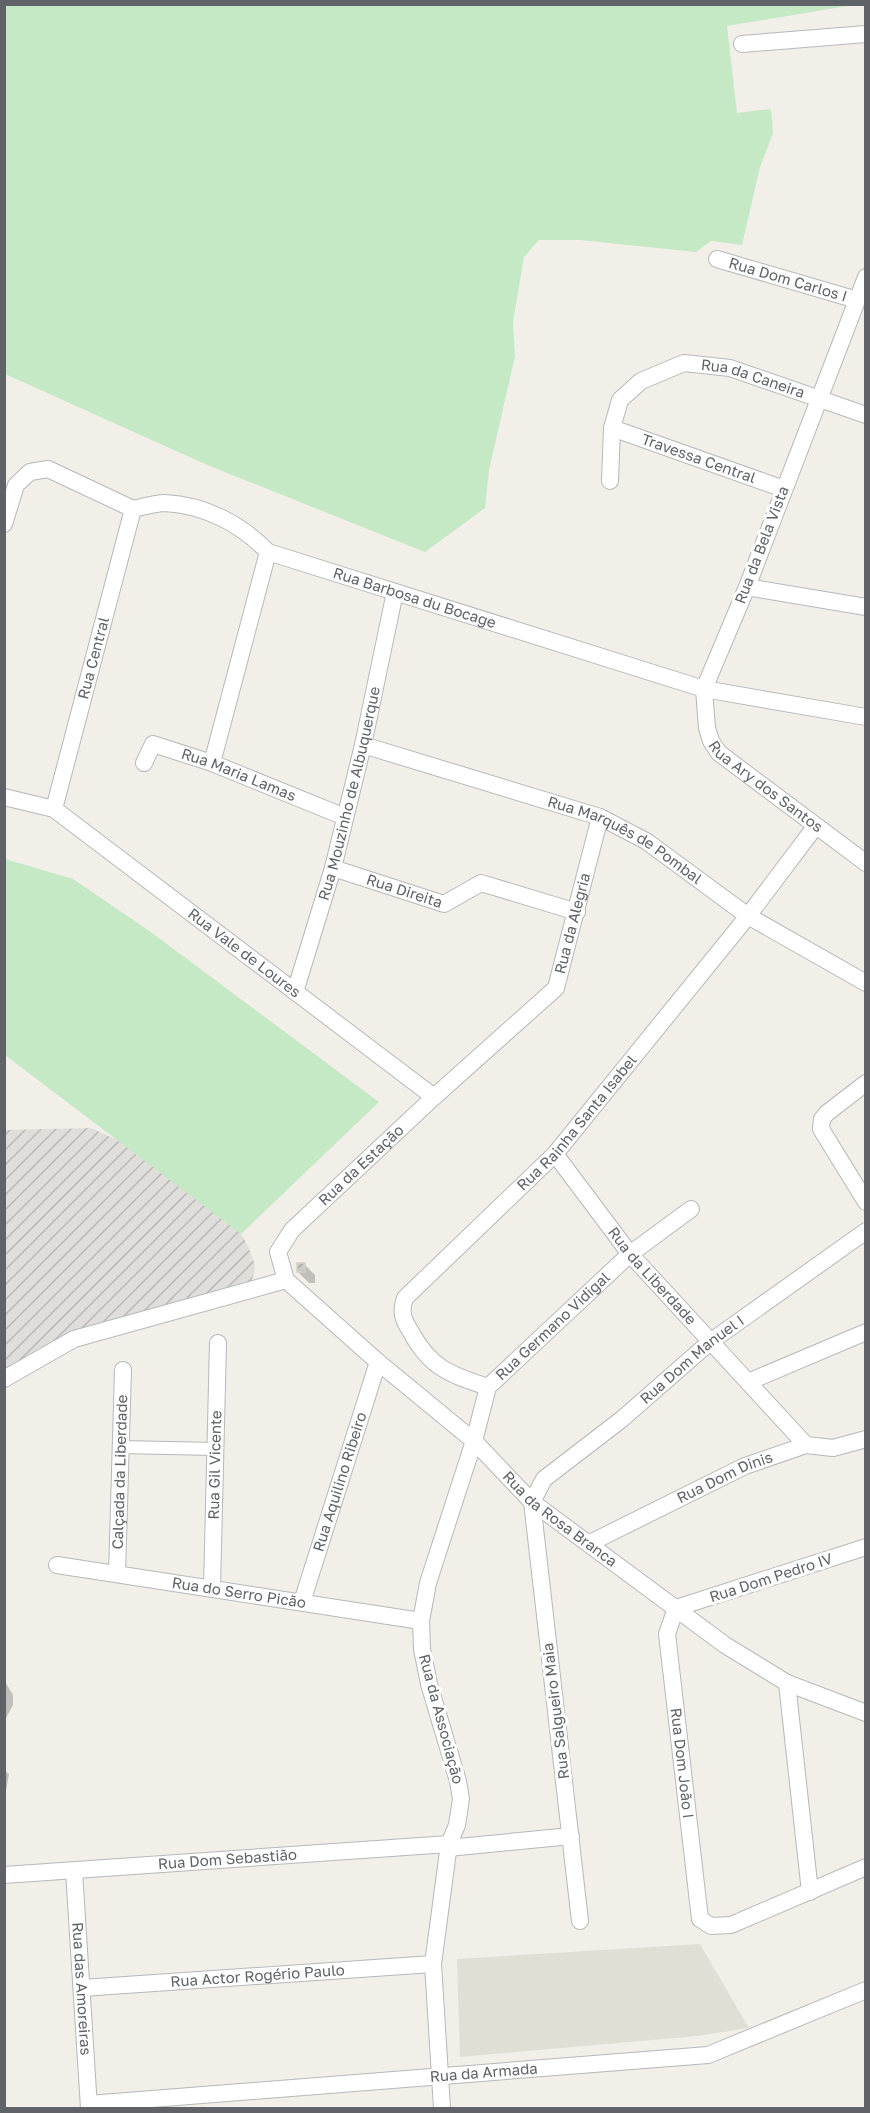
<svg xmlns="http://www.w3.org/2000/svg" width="870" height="2113" viewBox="0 0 870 2113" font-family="'Golos Text',sans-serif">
	<defs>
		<pattern id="industrial-furrows" width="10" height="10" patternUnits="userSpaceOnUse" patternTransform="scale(1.5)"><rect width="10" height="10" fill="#e0deda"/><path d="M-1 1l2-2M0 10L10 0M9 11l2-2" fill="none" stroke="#b9b8b5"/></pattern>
		<pattern id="building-hatch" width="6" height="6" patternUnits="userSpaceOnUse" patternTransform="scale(1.5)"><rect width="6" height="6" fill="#cccac5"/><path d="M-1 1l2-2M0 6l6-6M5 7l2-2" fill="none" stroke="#a9a8a4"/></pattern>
	</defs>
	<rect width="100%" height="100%" fill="#f1efe8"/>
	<path fill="url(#industrial-furrows)" d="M91 1128 213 1184 248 1246 255 1265 254 1275 250 1283 74 1339 5 1379 4 1130Z"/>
	<path fill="#e1ded6" d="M700 1944 749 2028 697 2036 460 2057 457 1959Z"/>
	<path fill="#c5e8c5" d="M5 4H853V5L727 26 737 113 771 109 773 133 760 167 742 245 711 241 696 252 580 240H539L524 257 513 322 515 356 489 470 485 508 425 552 205 464 5 374Z
		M5 859 73 879 148 930 379 1102 241 1234 5 1055Z"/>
	<path fill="#0003" d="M304 1264 315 1275V1283H309L298 1272Z
		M4 1680 13 1695V1705L4 1722Z
		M4 1770 9 1774 4 1802Z"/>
	<path fill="url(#building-hatch)" stroke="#d6d1c6" stroke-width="1.5" d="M297 1263H305V1272H297Z"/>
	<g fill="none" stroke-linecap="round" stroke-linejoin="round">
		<g stroke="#b5b8bc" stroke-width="14">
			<path id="pedestrian" d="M121 1447 215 1449"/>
		</g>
		<g stroke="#b5b8bc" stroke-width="18">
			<g id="minor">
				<path d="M742 44 866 34"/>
				<path id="s1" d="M717 259 857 300"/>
				<path id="s2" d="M866 277 747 587 704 689 707 728 711 741 719 753 866 863"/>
				<path id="s3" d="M612 428 784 489"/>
				<path id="s4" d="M610 481 612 428 620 400 641 381 684 363 730 368 866 415"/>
				<path id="s5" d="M133 509C143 507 155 503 165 503 205 505 241 524 268 552L704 689 866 717"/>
				<path d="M4 524 16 485 30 472 48 469 133 509"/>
				<path d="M747 587 866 607"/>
				<path id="s6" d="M363 745 600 817 646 841 748 916 866 983"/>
				<path id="s7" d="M144 763 153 744 212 763 345 817"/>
				<path d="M212 763 268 552"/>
				<path id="s8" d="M4 797 54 809 434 1097"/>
				<path id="s9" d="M54 809 133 509"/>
				<path id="s10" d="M333 868 444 904 481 883 577 912"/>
				<path id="s11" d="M295 992 333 868 363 745 395 592"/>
				<path d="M866 1083 827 1113 822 1119 821 1129 866 1202"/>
				<path id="s12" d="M555 1154 630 1254 806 1445"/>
				<path id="s13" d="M286 1280 378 1362 474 1441 532 1502 725 1645 787 1683 866 1713"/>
				<path id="s14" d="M286 1280 278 1252 292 1230 434 1097 556 988 600 817"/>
				<path d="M4 1379 74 1339 286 1280"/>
				<path d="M748 1382 866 1332"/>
				<path id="s15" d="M488 1387C451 1375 430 1368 411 1332 403 1320 400 1312 405 1298L555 1154 748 916 815 827"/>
				<path id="s16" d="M590 1543 745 1466 806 1445 833 1448 866 1439"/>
				<path id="s17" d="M866 1547 676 1608 667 1634 700 1919 711 1926 731 1925 866 1867"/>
				<path id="s18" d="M57 1565 421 1621"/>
				<path id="s19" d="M117 1574 123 1370"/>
				<path id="s20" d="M212 1588 218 1343"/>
				<path id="s21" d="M302 1602 378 1362"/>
				<path d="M787 1683 810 1892"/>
				<path d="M448 1848 571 1836"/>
				<path id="s22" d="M74 1871 89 2108"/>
				<path id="s23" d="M4 1875 449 1844"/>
				<path id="s24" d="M580 1921 532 1502 544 1479 622 1419 710 1342 866 1231"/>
				<path id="s25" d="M82 1988 433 1964"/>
				<path id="s26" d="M89 2104 708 2055 866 1990"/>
				<path id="s27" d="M442 2108 433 1964 449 1844 457 1825 461 1799 458 1781 429 1684 422 1649 421 1621 428 1583 474 1441 488 1387 630 1254 691 1209"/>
			</g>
		</g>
		<use href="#pedestrian" stroke="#fff" stroke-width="12"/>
		<use href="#minor" stroke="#fff" stroke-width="16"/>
	</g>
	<g text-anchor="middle" stroke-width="6" stroke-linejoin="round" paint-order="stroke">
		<g font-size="15" fill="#5f6368" stroke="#fff">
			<text dy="5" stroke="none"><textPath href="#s1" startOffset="74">Rua Dom Carlos I</textPath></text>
			<text dy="5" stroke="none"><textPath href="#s4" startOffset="228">Rua da Caneira</textPath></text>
			<text dy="5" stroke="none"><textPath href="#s3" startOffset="92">Travessa Central</textPath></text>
			<text transform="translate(762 545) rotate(-69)" y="5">Rua da Bela Vista</text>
			<text dy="5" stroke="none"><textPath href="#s5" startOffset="303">Rua Barbosa du Bocage</textPath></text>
			<text dy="5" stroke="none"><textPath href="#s9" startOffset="156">Rua Central</textPath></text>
			<text dy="5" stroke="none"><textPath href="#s7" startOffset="112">Rua Maria Lamas</textPath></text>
			<text dy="5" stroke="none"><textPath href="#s2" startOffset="567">Rua Ary dos Santos</textPath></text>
			<text dy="5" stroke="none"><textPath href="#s11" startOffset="206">Rua Mouzinho de Albuquerque</textPath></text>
			<text dy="5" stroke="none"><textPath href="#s6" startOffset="280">Rua Marquês de Pombal</textPath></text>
			<text dy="5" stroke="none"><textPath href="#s10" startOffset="75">Rua Direita</textPath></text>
			<text dy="5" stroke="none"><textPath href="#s14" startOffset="480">Rua da Alegria</textPath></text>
			<text dy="5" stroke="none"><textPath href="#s8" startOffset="290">Rua Vale de Loures</textPath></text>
			<text dy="5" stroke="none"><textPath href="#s15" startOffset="380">Rua Rainha Santa Isabel</textPath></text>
			<text dy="5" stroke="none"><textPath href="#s14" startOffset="150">Rua da Estação</textPath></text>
			<text dy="5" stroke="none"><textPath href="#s12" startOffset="156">Rua da Liberdade</textPath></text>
			<text dy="5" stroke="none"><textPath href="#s27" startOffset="828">Rua Germano Vidigal</textPath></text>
			<text dy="5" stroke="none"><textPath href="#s24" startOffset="638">Rua Dom Manuel I</textPath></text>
			<text dy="5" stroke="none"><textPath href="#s20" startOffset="123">Rua Gil Vicente</textPath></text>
			<text dy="5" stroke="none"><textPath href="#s19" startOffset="102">Calçada da Liberdade</textPath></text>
			<text dy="5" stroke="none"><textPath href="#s16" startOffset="150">Rua Dom Dinis</textPath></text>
			<text dy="5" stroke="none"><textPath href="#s21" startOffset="126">Rua Aquilino Ribeiro</textPath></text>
			<text dy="5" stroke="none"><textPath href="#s13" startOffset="364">Rua da Rosa Branca</textPath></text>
			<text transform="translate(771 1578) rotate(-18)" y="5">Rua Dom Pedro IV</text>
			<text dy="5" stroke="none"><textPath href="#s18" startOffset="184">Rua do Serro Picão</textPath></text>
			<text transform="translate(556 1711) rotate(-97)" y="5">Rua Salgueiro Maia</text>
			<text transform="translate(441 1719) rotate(75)" y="5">Rua da Associação</text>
			<text dy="5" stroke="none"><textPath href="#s17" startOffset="357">Rua Dom João I</textPath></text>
			<text dy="5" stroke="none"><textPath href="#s23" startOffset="224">Rua Dom Sebastião</textPath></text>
			<text dy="5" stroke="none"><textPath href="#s25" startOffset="176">Rua Actor Rogério Paulo</textPath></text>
			<text dy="5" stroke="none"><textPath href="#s22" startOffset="118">Rua das Amoreiras</textPath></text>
			<text dy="5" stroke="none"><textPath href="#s26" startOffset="396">Rua da Armada</textPath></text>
		</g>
	</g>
	<rect width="870" height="2113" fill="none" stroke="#5f6368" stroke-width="12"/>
</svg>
